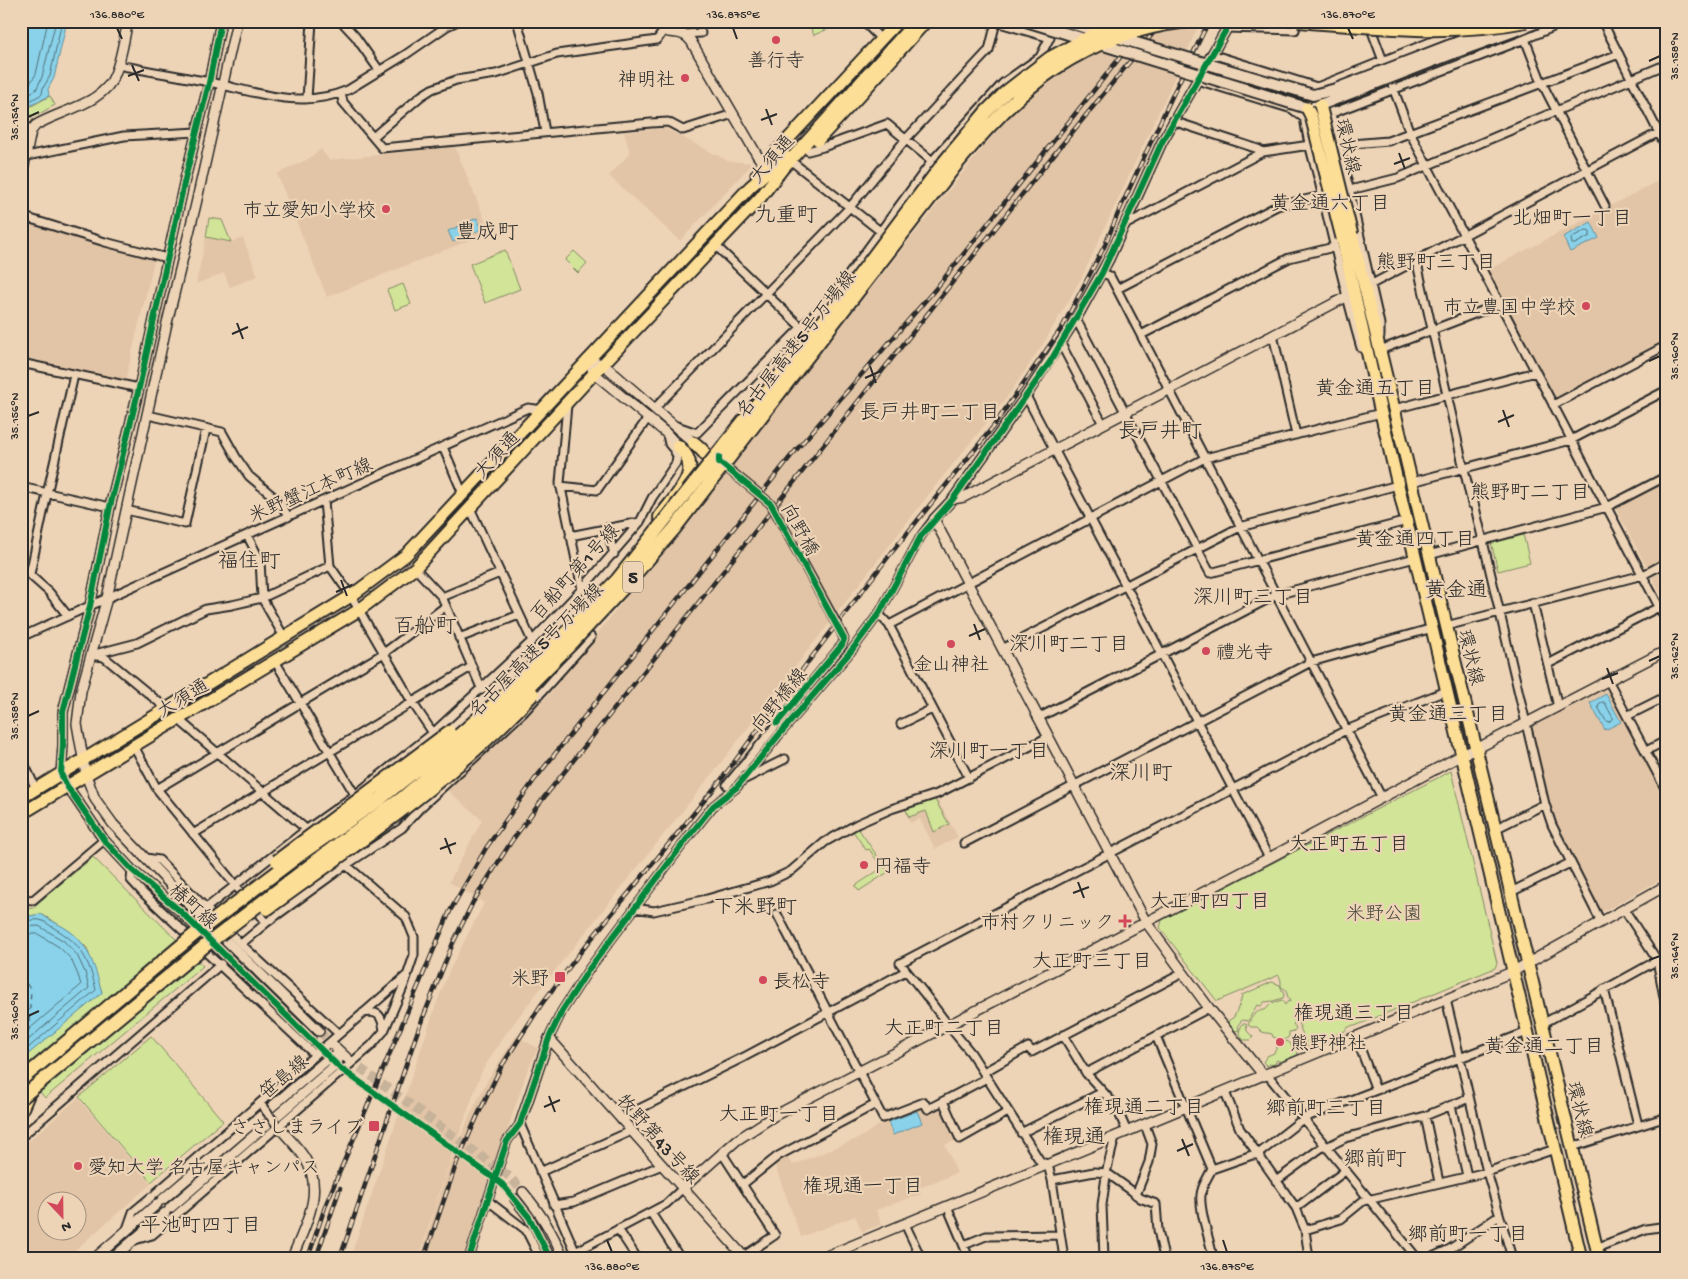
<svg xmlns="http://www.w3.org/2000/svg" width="1688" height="1279" viewBox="0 0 1688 1279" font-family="'Gochi Hand','Klee One',sans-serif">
	<rect width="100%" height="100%" fill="#eed4b6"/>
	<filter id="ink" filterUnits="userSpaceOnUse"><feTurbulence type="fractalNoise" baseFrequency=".02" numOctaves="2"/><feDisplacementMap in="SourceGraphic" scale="10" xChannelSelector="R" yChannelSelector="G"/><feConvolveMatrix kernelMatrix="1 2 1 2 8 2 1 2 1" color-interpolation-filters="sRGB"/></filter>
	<g filter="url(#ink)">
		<path fill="#e2c5a6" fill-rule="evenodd" d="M1083 21H1201L1081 279 1045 341 1006 399 940 480 717 768 529 1003 502 1039 481 1073 439 1193 419 1258H350L437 1002 449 971 484 903 449 882 482 820 446 789 518 726 551 692Z
			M665 128 728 161 753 163 680 241 609 176 630 153 624 132Z
			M455 147 490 232 327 297 277 174 308 159 321 149 329 160Z
			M1667 176V341L1554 399 1486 271Z
			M22 219 155 257 125 382 24 361 27 350 21 349Z
			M206 237 231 242 243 238 258 276 230 287 224 273 196 284Z
			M1667 480V605L1616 509V507Z
			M1604 690 1609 692 1626 721 1667 799V876L1604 911 1599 910 1554 822 1532 727Z
			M935 796 958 837 935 849 920 819 910 823 903 806Z
			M516 1036 538 1048 526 1074 465 1258H420L445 1177 468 1119 488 1079Z
			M78 1098 151 1184 66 1258H21V1148ZM48 1202H78V1232H48Z
			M941 1105 956 1140 945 1145 957 1173 919 1188 921 1194 876 1210 882 1224 862 1232 855 1216 801 1237 774 1163 786 1156 793 1165 859 1138 882 1123V1122L919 1107H921L925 1114Z"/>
		<path fill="#d2e498" stroke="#7e8862" d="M817 21H847L814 35 810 26Z
			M50 96 55 105 32 118 26 109Z
			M209 218 222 220 231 242 206 237Z
			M505 250 520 289 485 303 470 264Z
			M574 251 587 263 578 273 565 260Z
			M403 284 411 304 395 310 387 290Z
			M1523 534 1530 563 1498 571 1491 542Z
			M1451 771 1497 963 1495 968 1355 1026 1353 1025 1347 1028 1345 1031 1308 1047 1297 1020 1293 1024 1296 1028 1294 1031 1289 1032V1037L1284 1040 1273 1037 1272 1034 1262 1032 1257 1027H1251L1248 1025C1251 1017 1256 1010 1265 1010L1272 1003 1282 1000 1285 1005 1288 1001 1290 1002 1285 989 1281 987V981L1279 975 1217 1001 1160 928 1162 920Z
			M934 798 949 824 934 832 926 811 909 817 905 807Z
			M858 828 888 872 859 891 855 886 882 868 869 849 866 850 853 831Z
			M93 857 203 966 45 1098 23 1071 21 1072V1060L102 992 87 948 71 932 41 914 30 916 21 915V909L34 908 39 902Z
			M1272 982 1280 985 1284 995 1283 998 1273 1001 1264 1002 1261 1006 1257 1005 1248 1021 1242 1020 1238 1025 1239 1030 1236 1031 1228 1024V1021L1234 1017C1237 1010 1241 1002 1242 995Z
			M1242 1024H1246L1247 1031 1253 1037 1250 1040H1243L1239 1032Z
			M151 1036 223 1121 151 1182 79 1097Z
			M1287 1041 1291 1044 1292 1048 1298 1051 1297 1057 1290 1058 1283 1063 1277 1060 1274 1065 1270 1064 1267 1066 1263 1062 1267 1056 1274 1053 1277 1047Z"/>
		<path fill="#89d2ea" stroke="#638f9e" d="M21 21H67L54 78 48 89 49 96 27 107 21 115Z
			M477 218 482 229 453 242 448 231Z
			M1591 222 1599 238 1570 252 1563 237Z
			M1606 694 1621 722 1605 730 1590 703Z
			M41 914C50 921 62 925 71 932 90 947 96 970 102 993L21 1060V915L30 916Z
			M917 1111 922 1123 893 1135 888 1122Z"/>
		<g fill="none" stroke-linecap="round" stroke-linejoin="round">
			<path stroke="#516e77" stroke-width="1" d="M21 89 29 85 36 74 48 21
				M21 97 36 90 42 77 56 21
				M21 106 42 94 43 88 50 76 62 21
				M1587 230 1590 231V236L1575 244H1572L1571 238Z
				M1603 702 1605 703 1613 718 1609 722 1606 721 1598 707 1599 704Z
				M21 921C27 921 35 919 40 920 45 921 50 926 54 928 81 943 89 960 96 990L21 1054
				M21 927 39 926 64 941 77 955 85 972 89 988 21 1046
				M21 934H38L59 947 71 959 78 975 81 985 21 1036"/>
			<path stroke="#394448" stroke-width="1" stroke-dasharray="6 5" stroke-linecap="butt" d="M21 974 31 991 27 1055"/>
			<path stroke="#c7b29a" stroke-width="9" stroke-dasharray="9 4.5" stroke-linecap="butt" d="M319 1031 332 1044
				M311 1039 323 1052
				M349 1060 510 1177 523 1192
				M340 1068 502 1184 515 1199"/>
			<g stroke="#2b2b2b" stroke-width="11">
				<path id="minor" d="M341 21 355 36 379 70
					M517 21 538 93 545 132
					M863 21 881 39
					M993 21 1050 38
					M1602 21 1667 149
					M1370 26 1410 133 1536 372 1394 409
					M1227 28 1295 30 1298 21
					M684 34 701 33
					M1525 39 1542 83 1605 206
					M1211 54 1317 87 1329 106 1339 145 1380 324V336
					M118 65C148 71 179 76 209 82 256 92 300 110 348 90L405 55 447 26 458 21
					M1197 80 1292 109 1305 119
					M341 93 343 102 382 148 651 123 668 122 683 130 733 114
					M307 99 312 21
					M1327 115 1525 39 1556 26 1563 21
					M1173 121 1258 149 1263 152
					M373 137 421 96 432 89 456 80 496 74 557 54 657 40 664 30
					M1339 145 1388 141 1619 54
					M808 151 823 147 887 124 932 161
					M27 156 124 136 197 132
					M795 164 880 231
					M1350 190 1398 178 1667 64
					M21 216 105 242 167 258
					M1125 225 1263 152 1310 145
					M715 245 801 327
					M1416 259 1472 504
					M1102 273 1110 276 1382 798
					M1372 284 1667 128
					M1117 289 1277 206 1322 196
					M1076 319 1210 573 1407 521
					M1141 335 1289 258 1334 247
					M1273 335 1296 435
					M1061 344 1103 424
					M1380 347V350L1500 304
					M1361 348C1345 293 1332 237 1319 181 1314 162 1303 127 1304 109 1305 99 1310 93 1317 87L1455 32
					M21 363 139 388
					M1536 372 1667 622
					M21 375 24 364
					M1026 396 1269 858
					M567 405 560 483 582 589
					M1553 405 1667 345
					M655 408 850 207 906 139 989 50 996 22
					M148 415 222 432 236 457 249 476 281 503 288 517
					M677 426 697 433 836 292 932 161 1003 83 1040 57 1058 21
					M443 447 463 494
					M1412 482 1571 440 1667 390
					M560 486 597 490 648 418
					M21 487 110 507
					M324 501 330 566 351 596 412 702 433 733
					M1474 503 1545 804 1552 825 1601 922
					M470 508 532 641
					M126 510 185 524 206 429
					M607 528 614 554
					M247 535 260 560 262 598 284 637
					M570 536 640 522
					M1429 555 1607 507 1667 476
					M21 567 49 592 68 616
					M415 568 442 597 482 690
					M30 574 47 494 74 375
					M442 597 500 573
					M1533 603 1558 707
					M879 614 889 625 969 778
					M889 625 1205 458 1381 413
					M1446 626 1643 575 1667 562
					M21 637 528 408 543 410
					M459 638 519 615
					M1002 649 1240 527 1398 485
					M91 655 137 643 206 609 232 605 262 598 330 566
					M96 656 104 657 166 708
					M514 658 525 664 534 661
					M275 661 357 798
					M1548 664 1659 607
					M1608 680 1667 792
					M1627 716 1667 696
					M1038 718 1276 595 1415 558
					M178 719 314 836
					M901 724 932 709
					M134 746 157 789 266 923 346 865 402 828 419 809 523 713 591 637
					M1646 751 1667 740
					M21 757 36 789
					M745 779 785 759
					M727 785 842 645 844 639 840 630
					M157 789 384 653 446 606
					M1495 829 1545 804
					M193 834 471 667
					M964 843 1311 662 1433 628
					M146 858 159 860 241 944 339 1034
					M132 870 131 880 143 893 315 1055
					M1511 892 1570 863
					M21 899 33 900 104 840
					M634 908 654 911 707 899 770 881 791 871 825 842 857 824 891 809 937 794 1048 737
					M205 909 307 829 355 795 433 733 532 641 582 589 640 522 652 498 676 463 677 456 674 450 669 444 667 435
					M1624 909 1657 960 1667 1013
					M777 914 883 1118 924 1102 928 1109 987 1078
					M241 944 266 923
					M1604 989 1638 1125
					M1446 999 1487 1172 1512 1258
					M363 1013C379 1010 382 1016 384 1031
					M1542 1024 1667 955
					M1063 1035 1086 1073 1116 1106 1127 1132
					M1156 1036 1212 1169 1252 1155H1257L1304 1118 1527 1032
					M1356 1037 1376 1090
					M549 1038 562 1011 589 969 689 836 713 806 736 788 778 736 852 650 880 612 921 536 934 519
					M984 1072 1028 1047 1032 1052 1183 973
					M1086 1073 1209 1008
					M1267 1074 1417 1258
					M1225 1092 1240 1129 1296 1208 1305 1230 1309 1258
					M943 1101 960 1139 1008 1112
					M1451 1105 1467 1176
					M1425 1116 1439 1182
					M622 1121 637 1110 744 1057 906 971
					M1021 1133 1103 1092
					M21 1137 221 964
					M1327 1147 1345 1138 1425 1116 1469 1098
					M1572 1147 1667 1117
					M722 1153 775 1235 744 1256
					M1212 1169C1208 1177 1201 1187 1201 1195 1199 1212 1210 1239 1213 1258
					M540 1172 631 1131
					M1052 1180 1094 1172 1107 1173 1132 1191 1140 1198 1156 1204 1158 1230 1164 1258
					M1276 1181 1325 1145
					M743 1184 778 1156 876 1104
					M156 1193 406 976
					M1136 1195 1149 1162 1152 1144 1145 1125
					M487 1200 526 1230 540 1258
					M554 1205 574 1202 662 1165
					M947 1206 969 1258
					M1296 1208 1345 1171
					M651 1213 680 1258
					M176 1215 371 1046 384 1031 404 985 414 955V937L406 917 337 857
					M905 1224 921 1258
					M127 1229 133 1212 151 1197
					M618 1229 637 1258
					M1305 1230 1341 1219 1363 1201 1487 1172 1555 1149
					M135 1240 152 1235 171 1219
					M964 1245 986 1236 1060 1235
					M1596 1248 1646 1229 1667 1226
					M575 1252 666 1204 683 1188
					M469 1258 507 1141 520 1124 578 1258
					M1064 1258 1052 1180 1048 1165 1040 1161 971 1053 948 1025 924 993 900 963 1346 730 1446 691
					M1104 1258 1102 1205 1107 1169 1115 1137
					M1430 1258 1450 1249 1499 1216"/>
			</g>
			<g stroke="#2b2b2b" stroke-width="12">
				<path id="tertiary" d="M221 21 209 83 185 179 139 388 110 507 90 606 63 712V745L61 774 67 786 104 840 132 870 180 911 311 1039
					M237 21 196 204 167 323 107 598 81 691 77 724 86 775 95 799 113 824 187 902 319 1031
					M660 21C664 38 673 29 684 35 687 36 689 39 691 41L757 155 764 165
					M1231 21 1162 142 1109 259 1076 319 1026 396 953 499 934 519 1146 922 1209 1008 1264 1076
					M21 124 31 131
					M21 180 31 131 36 125C61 110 104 104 115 74 122 57 124 38 128 21
					M801 327 805 336 807 346
					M587 360 603 364 694 443
					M592 369 594 373 666 433 678 446
					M953 499 964 497 1346 297
					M549 1038 745 1258
					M332 1044 349 1060
					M520 1124 549 1038
					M279 1127C287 1137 297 1146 304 1157 326 1190 305 1226 292 1258
					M683 1188 737 1140 774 1116 1269 858 1462 755 1476 749 1667 650
					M523 1192C541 1214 552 1231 563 1258
					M515 1199 529 1217 550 1258
					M162 1200 329 1058 341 1053
					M170 1208 336 1065 341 1053
					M95 1258 157 1204
					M113 1258 165 1213
					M822 1258 1512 972 1667 885"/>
			</g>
			<g stroke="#2b2b2b" stroke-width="14">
				<path id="secondary" d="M1448 46 1494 29
					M1451 54 1541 21"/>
			</g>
			<g stroke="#2b2b2b" stroke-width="15">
				<path id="primary" d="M818 140 859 96 926 21
					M757 175 764 165 898 21
					M1352 235 1599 1258
					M1342 238 1381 413 1581 1258
					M21 798 351 596 406 555 750 187 785 156
					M21 814 359 610 415 568 585 383 760 198 783 168 916 21"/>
			</g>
			<g stroke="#2b2b2b" stroke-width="16">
				<path id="motorway" d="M694 443C703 450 713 460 712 473
					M660 517C676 495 706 470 678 446
					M21 1110 29 1092"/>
			</g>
			<use href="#minor" stroke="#eed4b6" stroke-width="7"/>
			<use href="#tertiary" stroke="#eed4b6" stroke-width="9"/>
			<use href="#secondary" stroke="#eed4b6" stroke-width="10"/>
			<use href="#primary" stroke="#fdde96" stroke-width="11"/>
			<use href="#motorway" stroke="#fdde96" stroke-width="12"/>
			<g stroke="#2b2b2b" stroke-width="4.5">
				<path id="rail" d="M308 1258 326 1204 450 911 486 848 535 779 791 456 938 286 1149 21
					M316 1258 340 1188
					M340 1258 418 1030 453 943 473 902 511 842 542 800 1047 163 1163 21
					M424 1258 457 1162 477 1117 501 1067 541 1005 579 954 721 780 808 662 892 552 993 427 1063 326 1105 245 1119 211 1175 90 1209 21"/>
			</g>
			<use href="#rail" stroke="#eed4b6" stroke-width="2.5" stroke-dasharray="8" stroke-linecap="butt"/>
			<g stroke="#2b2b2b" stroke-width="11" stroke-linecap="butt">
				<path id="minor-bridge" d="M722 464 771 504 840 630
					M263 1107 269 1115
					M270 1116 276 1124"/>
			</g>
			<g stroke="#2b2b2b" stroke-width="14" stroke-linecap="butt">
				<path id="secondary-bridge" d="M1026 21 1307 108
					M1064 21 1102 33
					M1116 37 1313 95 1336 89 1448 46
					M1320 105 1451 54"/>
			</g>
			<g stroke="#2b2b2b" stroke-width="15" stroke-linecap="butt">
				<path id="primary-bridge" d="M1320 105 1352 235
					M1307 108 1311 116 1342 238"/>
			</g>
			<g stroke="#2b2b2b" stroke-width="16" stroke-linecap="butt">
				<path id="motorway-bridge" d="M1298 21C1374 27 1451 36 1526 21
					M277 861 449 732
					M267 909C359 842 454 778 533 694
					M21 1080 195 934 305 851 380 799 450 743 508 692 617 580 852 285 945 161 986 112 1006 92 1050 58 1093 35 1135 21
					M21 1098 206 945 342 841 401 799 458 750 517 698 572 643 624 587 674 529 955 166C1020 86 1080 34 1187 21"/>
			</g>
			<use href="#minor-bridge" stroke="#eed4b6" stroke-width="7"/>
			<use href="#secondary-bridge" stroke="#eed4b6" stroke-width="10"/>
			<use href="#primary-bridge" stroke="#fdde96" stroke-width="11"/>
			<use href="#motorway-bridge" stroke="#fdde96" stroke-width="12"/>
			<g stroke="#eed4b6" stroke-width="9">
				<path id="cycleway" d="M221 21 209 83 185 179 139 388 110 507 90 606 63 712V745L61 774 67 786 104 840 132 870 180 911 340 1068 502 1184 529 1217 550 1258
					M719 457V462L771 504 844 639 842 645 777 723
					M469 1258 507 1141 520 1124 549 1038 562 1011 589 969 689 836 713 806 736 788 778 736 852 650 880 612 921 536 953 499 1050 362 1102 273 1162 142 1231 21"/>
			</g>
			<use href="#cycleway" stroke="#00873e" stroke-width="6"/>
		</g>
	</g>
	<path fill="none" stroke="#2b2b2b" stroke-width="2" d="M117 28 122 39M733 28 737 39M1348 28 1353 39M1649 61 1660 56M132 65 139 81M128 76 144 70M766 109 772 125M28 117 39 112M761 120 777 114M1399 153 1405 169M1394 164 1410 158M237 323 243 339M232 334 248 327M1649 361 1660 356M870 366 876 383M865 378 881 371M1503 410 1509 427M28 416 39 412M1498 422 1514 415M341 580 347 596M336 592 352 585M974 624 980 640M969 636 985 629M1649 661 1660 656M1607 668 1613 684M1602 679 1618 673M28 716 39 711M445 838 451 854M440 849 456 843M1078 882 1084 898M1073 893 1089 887M1649 960 1660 956M28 1016 39 1011M549 1096 555 1112M544 1107 560 1100M1182 1139 1189 1156M1177 1151 1193 1144M607 1240 612 1252M1223 1240 1227 1252"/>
	<g fill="#d1495b" stroke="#eed4b6" stroke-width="2">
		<circle cx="776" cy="40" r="5"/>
		<circle cx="685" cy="78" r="5"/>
		<circle cx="386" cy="209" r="5"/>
		<circle cx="1586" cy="306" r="5"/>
		<circle cx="951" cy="644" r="5"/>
		<circle cx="1206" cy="651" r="5"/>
		<circle cx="864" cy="865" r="5"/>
		<path d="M1122.5 913.5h5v5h5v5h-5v5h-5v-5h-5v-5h5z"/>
		<rect x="554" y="971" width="12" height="12" rx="2.5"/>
		<circle cx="763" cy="980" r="5"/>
		<circle cx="1280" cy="1042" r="5"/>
		<rect x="368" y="1120" width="12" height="12" rx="2.5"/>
		<circle cx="78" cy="1166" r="5"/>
	</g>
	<g text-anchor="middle" stroke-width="4.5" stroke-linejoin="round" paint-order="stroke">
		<rect fill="#eed4b6" stroke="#665e55" stroke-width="1" x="623" y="561.5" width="20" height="31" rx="4"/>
		<g font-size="18" font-weight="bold" fill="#2b2b2b">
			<text x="633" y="583">5</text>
		</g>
		<g font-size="19" fill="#2b2b2b" stroke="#eed4b6" text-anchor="end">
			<text x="776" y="66" text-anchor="middle">善行寺</text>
			<text x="675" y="85">神明社</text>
			<text x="376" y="216">市立愛知小学校</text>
			<text x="1576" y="313">市立豊国中学校</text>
			<text x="1216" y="658" text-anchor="start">禮光寺</text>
			<text x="951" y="670" text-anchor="middle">金山神社</text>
			<text x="874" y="872" text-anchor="start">円福寺</text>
			<text x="1114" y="928">市村クリニック</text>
			<text x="549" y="984">米野</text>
			<text x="773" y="987" text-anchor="start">長松寺</text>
			<text x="1290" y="1049" text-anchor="start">熊野神社</text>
			<text x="363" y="1133">ささしまライブ</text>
			<text x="88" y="1173" text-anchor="start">愛知大学 名古屋キャンパス</text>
		</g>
		<g font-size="19" fill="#2b2b2b" stroke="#eed4b6">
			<text transform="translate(1349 146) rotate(77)" y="7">環状線</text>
			<text transform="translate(771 158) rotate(-50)" y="7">大須通</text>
			<text transform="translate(795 343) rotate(-52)" y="7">名古屋高速5号万場線</text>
			<text transform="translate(496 454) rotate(-47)" y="7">大須通</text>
			<text transform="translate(310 489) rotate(-24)" y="7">米野蟹江本町線</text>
			<text transform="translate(801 529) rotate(61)" y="7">向野橋</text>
			<text transform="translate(574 571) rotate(-48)" y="7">百船町第1号線</text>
			<text transform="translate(535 649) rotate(-45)" y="7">名古屋高速5号万場線</text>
			<text transform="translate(1472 657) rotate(76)" y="7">環状線</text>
			<text transform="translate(182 697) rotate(-31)" y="7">大須通</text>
			<text transform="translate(778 699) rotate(-51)" y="7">向野橋線</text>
			<text transform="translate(194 905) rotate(42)" y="7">椿町線</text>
			<text transform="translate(283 1076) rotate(-40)" y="7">笹島線</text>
			<text transform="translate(1581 1109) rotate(76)" y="7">環状線</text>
			<text transform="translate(659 1138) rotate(48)" y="7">牧野第43号線</text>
		</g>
		<g font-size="19" fill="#44473b" stroke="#eed4b6">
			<text x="1384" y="919">米野公園</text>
		</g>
		<g font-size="20" fill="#2b2b2b" stroke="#eed4b6">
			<text x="1330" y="209">黄金通六丁目</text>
			<text x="1572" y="224">北畑町一丁目</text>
			<text x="1436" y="268">熊野町三丁目</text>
			<text x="1375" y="394">黄金通五丁目</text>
			<text x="930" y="418">長戸井町二丁目</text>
			<text x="1530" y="498">熊野町二丁目</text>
			<text x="1415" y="545">黄金通四丁目</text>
			<text x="1253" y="603">深川町三丁目</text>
			<text x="1069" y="650">深川町二丁目</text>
			<text x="1448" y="720">黄金通三丁目</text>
			<text x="989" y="757">深川町一丁目</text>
			<text x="1349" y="850">大正町五丁目</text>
			<text x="1210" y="907">大正町四丁目</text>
			<text x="1092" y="967">大正町三丁目</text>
			<text x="1354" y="1019">権現通三丁目</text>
			<text x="944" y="1034">大正町二丁目</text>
			<text x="1544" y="1052">黄金通二丁目</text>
			<text x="1144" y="1113">権現通二丁目</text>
			<text x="1326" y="1114">郷前町三丁目</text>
			<text x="779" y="1120">大正町一丁目</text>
			<text x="863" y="1192">権現通一丁目</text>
			<text x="201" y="1231">平池町四丁目</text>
			<text x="1468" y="1240">郷前町一丁目</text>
		</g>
		<g font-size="21" fill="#2b2b2b" stroke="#eed4b6">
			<text x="786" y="221">九重町</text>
			<text x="487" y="238">豊成町</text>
			<text x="1160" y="437">長戸井町</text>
			<text x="249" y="567">福住町</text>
			<text x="1456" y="596">黄金通</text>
			<text x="425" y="632">百船町</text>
			<text x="1141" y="779">深川町</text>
			<text x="755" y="913">下米野町</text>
			<text x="1074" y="1143">権現通</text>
			<text x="1375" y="1165">郷前町</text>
		</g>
	</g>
	<rect width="1688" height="1279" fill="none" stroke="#eed4b6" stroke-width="55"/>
	<g transform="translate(62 1216) rotate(158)"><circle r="24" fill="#eed4b6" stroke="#a0907e"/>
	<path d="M0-4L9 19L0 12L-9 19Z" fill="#d1495b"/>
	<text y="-8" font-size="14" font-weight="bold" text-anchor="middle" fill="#2b2b2b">N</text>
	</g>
	<rect x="28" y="28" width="1632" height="1224" fill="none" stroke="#2b2b2b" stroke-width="2"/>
	<g font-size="12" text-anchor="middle" fill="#2b2b2b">
		<text x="117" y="18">136.880°E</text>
		<text x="733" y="18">136.875°E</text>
		<text x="1348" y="18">136.870°E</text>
		<text transform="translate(1674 56) rotate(-90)" y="4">35.158°N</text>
		<text transform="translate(14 117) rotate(-90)" y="4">35.154°N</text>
		<text transform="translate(1674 356) rotate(-90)" y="4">35.160°N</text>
		<text transform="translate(14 416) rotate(-90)" y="4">35.156°N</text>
		<text transform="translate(1674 656) rotate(-90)" y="4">35.162°N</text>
		<text transform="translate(14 716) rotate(-90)" y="4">35.158°N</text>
		<text transform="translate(1674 956) rotate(-90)" y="4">35.164°N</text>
		<text transform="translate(14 1016) rotate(-90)" y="4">35.160°N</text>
		<text x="612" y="1270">136.880°E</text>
		<text x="1227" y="1270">136.875°E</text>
	</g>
</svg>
